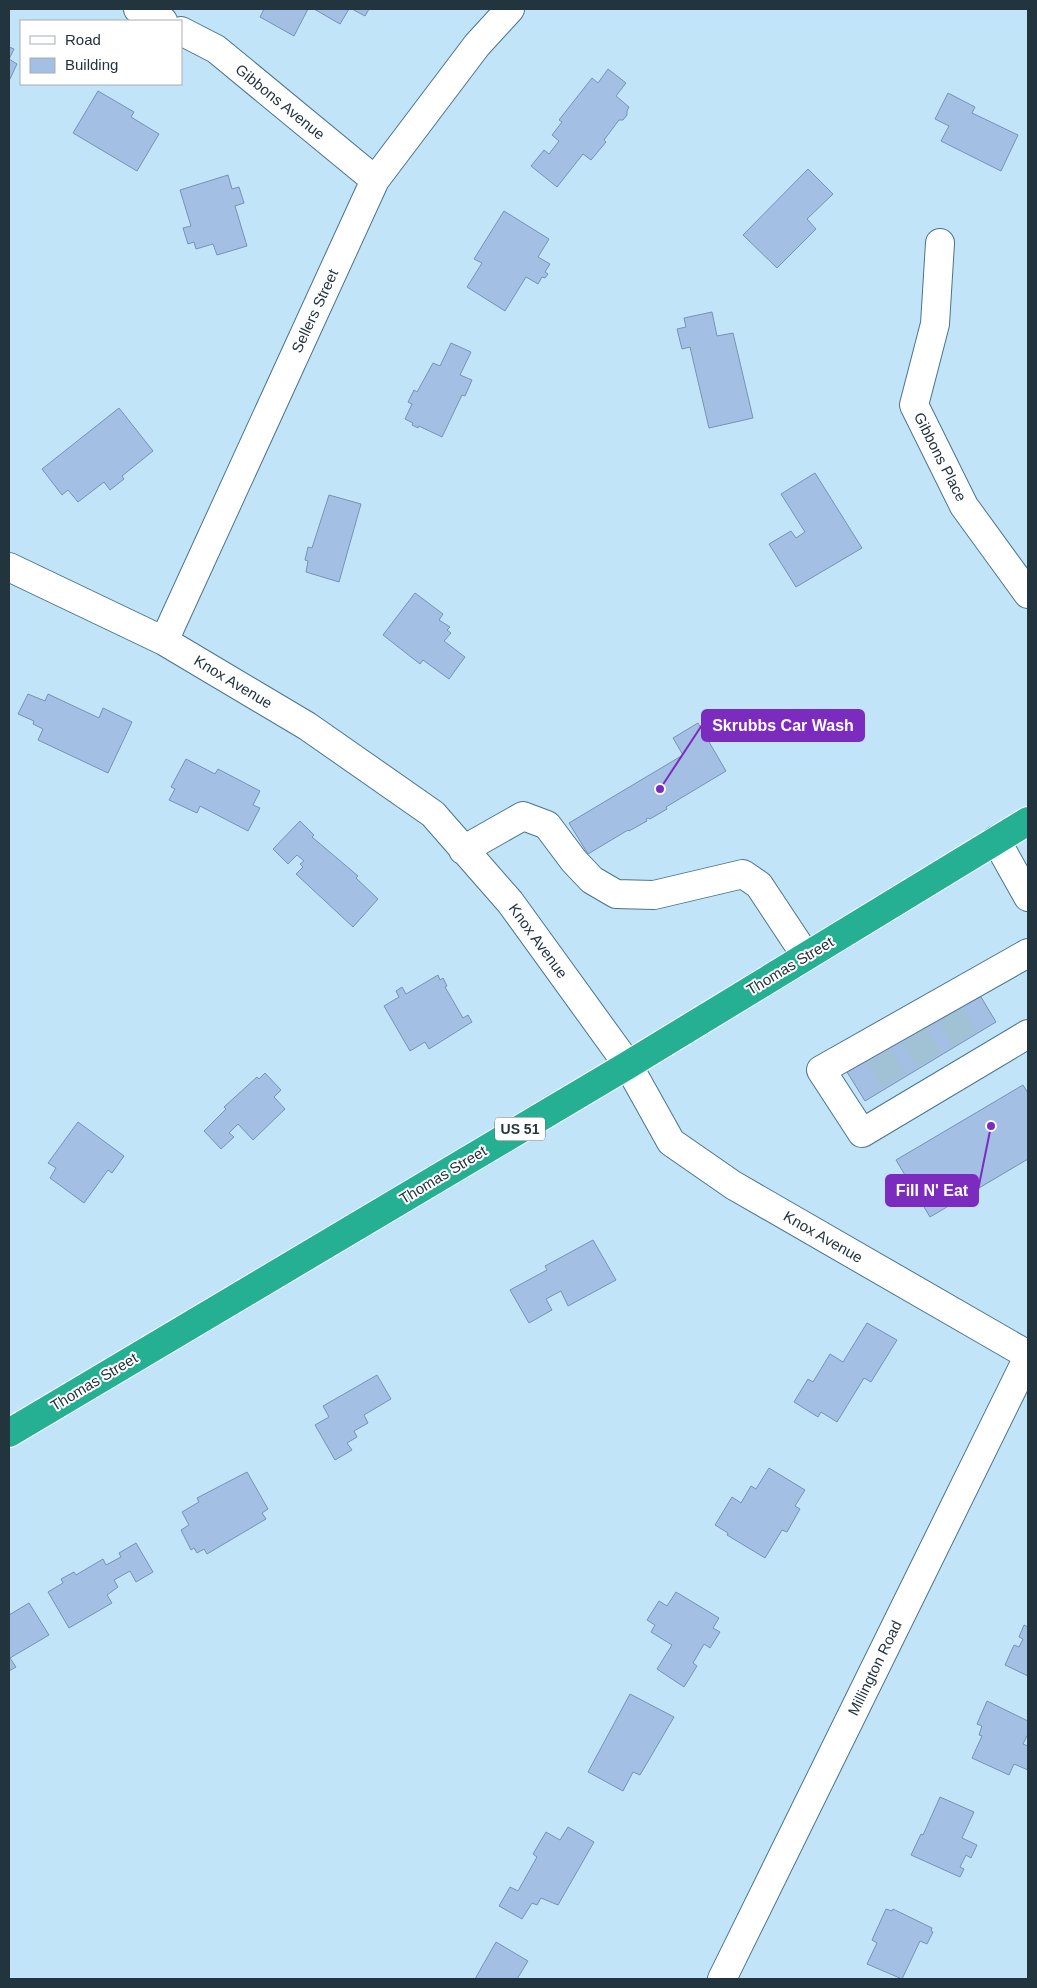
<svg xmlns="http://www.w3.org/2000/svg" width="1037" height="1988" viewBox="0 0 1037 1988" font-family="Arial,sans-serif">
	<rect width="100%" height="100%" fill="#c1e4f9"/>
	<path fill="#a3bfe3" stroke="#7792b4" d="M264 9H308L294 36 260 17Z
		M314 9H349L340 24Z
		M352 9H369L365 16Z
		M9 47 14 49 9 59Z
		M9 59 17 64 9 81Z
		M608 69 626 83 616 96 629 107 627 111V115L623 120H619L604 140 606 142 591 160 583 154 557 187 531 166 544 150 549 154 559 141 552 135 562 122 559 120 592 78 598 83Z
		M98 91 134 112 131 117 159 134 137 171 73 133Z
		M948 93 975 107 972 113 1018 135 1001 171 941 141 949 126 935 119Z
		M808 169 833 194 807 219 816 229 777 268 743 235Z
		M228 175 232 189 239 187 244 203 235 206 247 246 217 255 213 244 196 249 194 242 188 244 183 228 191 226 180 190Z
		M504 211 549 239 538 257 550 264 545 272 548 274 545 278 542 277 538 284 526 277 505 311 467 287 482 263 474 259Z
		M712 312 717 336 733 333 753 418 709 428 690 347 682 349 677 329 686 327 684 318Z
		M451 343 471 352 460 375 472 380 465 396 462 395 442 437 419 426 418 428 412 425 413 423 405 419 412 404 408 402 414 390 417 392 433 363 440 366Z
		M119 408 153 451 122 476 124 479 110 490 104 482 78 502 68 490 62 495 42 469Z
		M815 473 862 548 796 587 769 544 791 531 796 538 805 532 781 494Z
		M329 495 361 504 339 582 306 572 308 561 305 560 308 547 312 548Z
		M415 593 443 614 439 620 450 627 447 630 451 633 444 641 465 657 449 679 423 660 420 664 383 635Z
		M28 694 45 701 48 694 99 718 103 708 132 722 108 773 38 740 43 729 33 724 34 721 18 714Z
		M698 723 726 771 666 807 667 809 650 819 648 818 646 819 647 821 629 831 628 830 588 854 569 823 683 755 673 738Z
		M186 759 215 774 218 769 260 791 253 805 260 808 248 831 200 806 197 813 169 800 175 789 171 787Z
		M300 821 314 835 312 837 358 876 356 878 378 899 353 927 296 874 303 867 300 864 304 861 297 855 288 864 273 849Z
		M438 975 440 980 443 978 447 986 445 987 463 1018 468 1015 472 1022 429 1049 425 1042 410 1051 384 1006 399 997 396 991 402 987 406 994Z
		M978 992 996 1022 865 1101 847 1072Z
		M265 1073 281 1090 274 1097 285 1109 253 1140 238 1124 229 1133 234 1137 221 1149 204 1131 226 1109 224 1107 257 1077 259 1079Z
		M1023 1085 1028 1093V1159L930 1217 896 1160Z
		M78 1122 124 1156 112 1173 108 1170 84 1203 50 1178 56 1168 48 1163Z
		M593 1240 616 1280 568 1306 561 1291 546 1299 552 1310 529 1323 510 1290 547 1270 545 1266Z
		M867 1323 897 1340 871 1382 864 1378 837 1422 821 1412 818 1417 794 1402 808 1379 813 1382 830 1354 843 1362Z
		M377 1375 391 1399 364 1415 368 1423 354 1431 357 1437 347 1443 352 1450 335 1460 315 1425 329 1417 323 1406Z
		M769 1468 805 1490 795 1506 800 1509 787 1532 782 1530 765 1558 727 1535 728 1533 715 1525 732 1497 741 1503 751 1486 756 1489Z
		M247 1472 268 1509 262 1513 266 1519 207 1554 204 1549 197 1553 194 1548 191 1550 181 1530 189 1525 182 1512 199 1502 197 1498Z
		M136 1543 153 1572 136 1582 130 1571 114 1580 118 1587 107 1595 112 1603 69 1628 48 1592 63 1583 61 1579 74 1572 76 1575 103 1559 106 1565 121 1557 119 1553Z
		M676 1592 719 1618 713 1628 720 1632 710 1648 704 1644 693 1663 697 1666 684 1687 657 1669 672 1645 651 1632 655 1625 647 1620 659 1601 667 1606Z
		M29 1603 49 1635 10 1658 16 1667 9 1671V1615Z
		M1024 1625 1028 1627V1676L1005 1665 1014 1645 1019 1647 1023 1639 1019 1637Z
		M630 1694 674 1717 640 1775 633 1772 623 1791 588 1772Z
		M987 1701 1028 1721V1734L1023 1744 1028 1746V1770L1014 1764 1009 1775 972 1758 982 1736 979 1735 982 1726 977 1724Z
		M940 1797 974 1812 962 1838 977 1845 971 1858 966 1855 960 1867 964 1869 960 1877 911 1855 921 1834 923 1835Z
		M568 1827 594 1842 558 1905 541 1898 537 1905 532 1903 522 1919 499 1906 510 1887 518 1891 537 1857 533 1854 546 1832 560 1840Z
		M886 1909 892 1911 893 1909 932 1928 931 1931 933 1932 927 1944 920 1941 902 1979 867 1964 877 1943 872 1940Z
		M496 1942 528 1961 517 1979H475Z"/>
	<g fill="none" stroke-linecap="round" stroke-linejoin="round">
		<path stroke="#a1c1d4" stroke-width="28" stroke-dasharray="28 14" stroke-linecap="butt" d="M950 1015 968 1044
			M914 1036 933 1065
			M879 1057 898 1086"/>
		<g stroke="#4b748c" stroke-width="30">
			<path id="minor" d="M138 9 163 21
				M181 31 216 49 375 180
				M940 243 935 324 914 405 964 506 1028 594
				M9 567 164 641 307 726 433 814 510 902 628 1065 671 1142 733 1185 1028 1355
				M164 641 375 180 477 45 510 9
				M996 840 1028 897
				M463 850 523 816 547 825 574 861 592 880 616 894 654 895 743 874 759 885 806 956
				M1028 953 821 1070 862 1133 1028 1034
				M722 1979 1028 1357"/>
		</g>
		<g stroke="#fff" stroke-width="30">
			<path id="highway" d="M9 1433 628 1065 1028 821"/>
		</g>
		<use href="#minor" stroke="#fff" stroke-width="28"/>
		<use href="#highway" stroke="#26b093" stroke-width="28"/>
	</g>
	<g text-anchor="middle" stroke-width="4" stroke-linejoin="round" paint-order="stroke">
		<rect fill="#fff" stroke="#647178" stroke-width="1" x="495" y="1117.5" width="50" height="23" rx="4"/>
		<g font-size="14" font-weight="bold" fill="#22343e">
			<text x="520" y="1134">US 51</text>
		</g>
		<g font-size="15" fill="#22343e" stroke="#fff">
			<text transform="translate(280 102) rotate(39)" y="5">Gibbons Avenue</text>
			<text transform="translate(315 311) rotate(-65)" y="5">Sellers Street</text>
			<text transform="translate(940 457) rotate(63)" y="5">Gibbons Place</text>
			<text transform="translate(233 682) rotate(31)" y="5">Knox Avenue</text>
			<text transform="translate(538 941) rotate(54)" y="5">Knox Avenue</text>
			<text transform="translate(790 966) rotate(-31)" y="5">Thomas Street</text>
			<text transform="translate(443 1175) rotate(-31)" y="5">Thomas Street</text>
			<text transform="translate(823 1237) rotate(30)" y="5">Knox Avenue</text>
			<text transform="translate(94 1382) rotate(-31)" y="5">Thomas Street</text>
			<text transform="translate(875 1668) rotate(-64)" y="5">Millington Road</text>
		</g>
	</g>
	<path fill="none" stroke="#7b2cbf" stroke-width="2" d="M660 789L702 725M991 1126L978 1190"/>
	<g fill="#7b2cbf" stroke="#fff" stroke-width="2">
		<circle cx="660" cy="789" r="5"/>
		<circle cx="991" cy="1126" r="5"/>
	</g>
	<g fill="#7b2cbf" stroke="#7b2cbf" stroke-width="2">
		<rect x="702" y="710" width="162" height="31" rx="5"/>
		<rect x="886" y="1175" width="92" height="31" rx="5"/>
	</g>
	<g font-size="16" text-anchor="middle" font-weight="bold" fill="#fff">
		<text x="783" y="731">Skrubbs Car Wash</text>
		<text x="932" y="1196">Fill N' Eat</text>
	</g>
	<rect width="1037" height="1988" fill="none" stroke="#22343e" stroke-width="20"/>
	<rect x="20" y="20" width="162" height="65" fill="#ffffff" stroke="#a7aeb2"/>
	<rect x="30" y="36" width="25" height="8" fill="#ffffff" stroke="#a7aeb2"/>
	<text x="65" y="45" font-size="15" fill="#22343e">Road</text>
	<rect x="30" y="58" width="25" height="15" fill="#a3bfe3" stroke="#a7aeb2"/>
	<text x="65" y="70" font-size="15" fill="#22343e">Building</text>
</svg>
